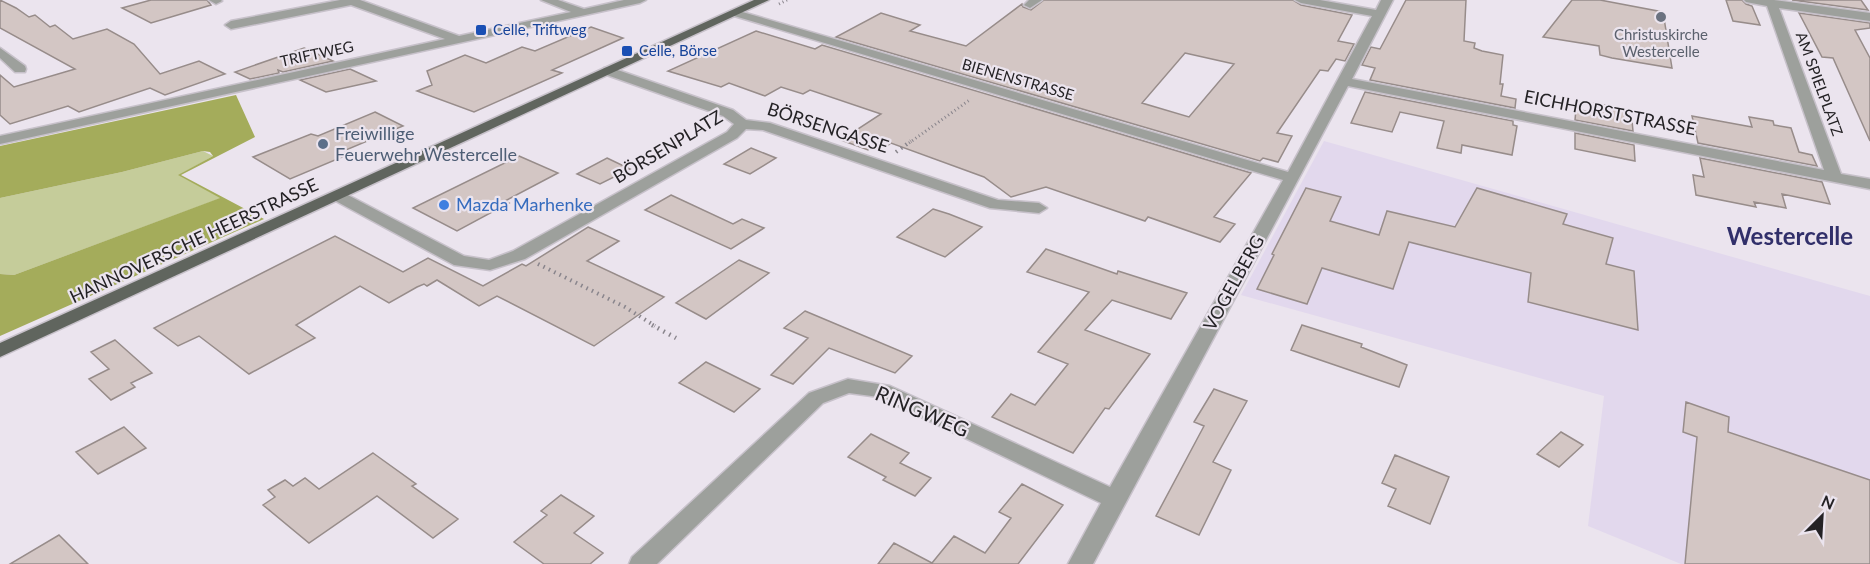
<svg xmlns="http://www.w3.org/2000/svg" width="1870" height="564" viewBox="0 0 1870 564" font-family="Lato,sans-serif">
	<rect width="100%" height="100%" fill="#ebe4ee"/>
	<path fill="#e2d8ed" d="M1324 141 1870 296V564H1681L1588 526 1604 396 1241 295Z"/>
	<path fill="#c5cc9a" d="M203 151 213 156 179 175 221 198 14 275 0 274V198L122 172Z"/>
	<path fill="#a4ac5b" d="M236 95 255 137 181 175 264 219 0 336V274L14 275 220 198 178 175 213 156 210 152 203 151 122 172 0 198V146Z"/>
	<path fill="#d3c6c4" stroke="#978c8a" stroke-width="1.5" fill-rule="evenodd" d="M0 0 16 8 29 17 35 15 50 27 55 25 73 39 107 29 134 44 160 74 199 61 225 74 165 95 150 88 79 112 68 106 10 124 0 115V75L14 87 75 69 0 28Z
		M151 0H207L211 5 151 23 122 8Z
		M1044 0H1293L1301 5 1352 15 1338 41 1354 44 1345 61 1336 59 1328 71 1320 70 1277 133 1292 136 1278 162 1263 158 1260 161 836 37 881 13 920 25 910 31 966 46 1022 4 1023 7 1031 10ZM1185 53 1234 64 1189 117 1142 103Z
		M1406 0H1466L1464 41 1475 43 1474 48 1482 51 1503 55 1500 84H1503L1501 96 1516 99 1515 108 1370 80 1375 68 1362 65 1371 47 1380 49Z
		M1572 0H1600L1663 12 1672 68 1612 58 1600 55 1599 46 1543 37Z
		M1726 0H1742L1746 4 1752 6 1760 25 1733 21Z
		M1792 0H1861L1868 10Z
		M1799 13 1870 23V28L1855 30 1870 58V141L1833 58 1822 57Z
		M591 27 623 38 552 70 562 73 474 112 417 91 432 85 427 71 465 55 486 63 522 47 535 51Z
		M756 31 815 49 822 45 1251 173 1214 217 1235 224 1220 242 1148 217 1145 221 1046 187 1011 197 984 177 891 143 881 151 871 147 868 150 841 140 881 114 810 90 803 94 781 87 765 96 729 83 721 87 668 71Z
		M304 48 333 61 283 72 278 70 279 73 250 79 235 72Z
		M350 69 376 81 326 92 300 80Z
		M1365 92 1513 121V125L1517 126 1512 155 1462 145 1461 153 1437 148 1444 121 1400 112 1392 132 1351 123Z
		M1594 103 1631 110 1633 131 1575 120 1576 109 1594 113Z
		M375 112 403 126 341 152 347 155 290 179 253 157 311 134 318 136Z
		M1692 116 1752 127 1749 117 1773 121 1774 125 1791 128 1799 152 1812 155 1817 166 1698 143Z
		M1575 133 1634 145 1635 161 1575 149Z
		M751 148 776 158 750 174 724 164Z
		M519 156 558 173 505 201 509 203 457 231 413 208Z
		M607 158 630 169 600 184 577 174Z
		M1700 158 1822 182 1830 204 1782 194 1786 208 1754 202 1756 207 1696 195 1693 175 1704 177Z
		M1306 188 1341 197 1330 221 1379 235 1387 211 1455 227 1477 188 1567 214 1563 224 1613 238 1606 264 1634 271 1638 330 1528 302 1531 273 1409 242 1393 289 1322 268 1307 304 1257 289 1274 255 1272 254Z
		M671 195 733 224 742 219 764 228 731 249 645 210Z
		M933 209 949 214 982 227 945 257 897 237Z
		M588 227 619 241 587 261 664 297 594 346 497 296 479 306 437 280 427 286 424 284 417 287 389 303 360 286 296 325 315 338 249 374 199 336 178 346 154 328 335 236 403 272 428 258 483 286 522 264 526 266Z
		M1046 249 1117 274 1118 271 1187 293 1171 319 1112 300 1085 330 1150 354 1109 409 1105 408 1073 453 992 417 1011 394 1035 405 1068 364 1038 352 1089 292 1027 272Z
		M739 260 769 273 706 319 676 303Z
		M805 311 912 356 895 373 829 348 793 384 771 375 808 338 784 328Z
		M1302 325 1362 344 1361 347 1407 365 1399 387 1291 350Z
		M115 340 152 373 131 383 135 387 111 400 89 379 109 369 91 352Z
		M706 362 760 389 734 412 679 383Z
		M1214 389 1247 401 1213 462 1231 470 1199 535 1156 516 1204 426 1194 422Z
		M1686 402 1729 417 1728 432 1870 480V564H1685L1697 437 1683 432Z
		M124 427 146 448 98 474 76 452Z
		M1561 432 1583 445 1559 467 1537 454Z
		M871 434 909 453 900 463 931 478 915 496 883 480 886 477 848 457Z
		M373 453 416 484 412 486 458 519 433 538 377 496 309 543 263 505 275 497 268 490 285 480 293 486 305 478 319 489Z
		M1395 455 1449 477 1430 524 1388 506 1396 489 1382 483Z
		M1022 484 1063 505 1018 564H878L894 543 932 563 954 536 985 553 1011 518 999 512Z
		M561 495 594 516 574 533 603 553 590 564H544L514 542 547 515 541 511Z
		M59 535 88 564H10Z"/>
	<g fill="none" stroke-linecap="round" stroke-linejoin="round">
		<g stroke="#c7c1ca" stroke-width="3">
			<path id="minor" d="M209 0H221L222 1 216 4Z
				M340 0H360L459 36 571 12 541 0H558L584 9 624 0H646L640 3 0 144V136L445 39 351 5 231 29 225 25 231 21Z
				M1029 0H1042L1030 8 1024 5Z
				M1295 0H1320L1376 10 1381 0H1393L1352 79 1824 170 1767 6 1746 2 1744 0H1774L1870 13V21L1779 8 1841 174 1870 179V189L1348 86 1093 564H1068L1101 503 879 397 849 393 823 403 657 564H629L632 557 809 393 848 379 890 386 1110 487 1283 180 731 15V11H739L1288 172 1372 16 1301 3Z
				M0 48 25 66 26 69 25 72H15L0 58Z
				M609 67 733 110 746 120 770 123 998 200 1039 203 1047 208 1039 213 990 208 763 130 746 129 737 138 525 259 490 270 454 265 332 199 330 196 338 191 344 193 464 256 489 260 513 251 727 132 734 124 723 116 604 74 602 71 604 68Z"/>
		</g>
		<g stroke="#c7c1ca" stroke-width="3">
			<path id="major" d="M754 0H769L0 357V343Z"/>
		</g>
		<path stroke="#89858c" stroke-width="3" stroke-dasharray="1 3" stroke-linecap="butt" d="M779 4 787 0
			M909 143 971 99"/>
		<path stroke="#89858c" stroke-width="4" stroke-dasharray="1.5 4.5" stroke-linecap="butt" d="M896 152 911 141
			M538 264 625 307 655 326"/>
		<path stroke="#89858c" stroke-width="4.5" stroke-dasharray="1.5 5" stroke-linecap="butt" d="M652 325 676 338"/>
		<use href="#minor" fill="#9da09c" fill-rule="evenodd"/>
		<use href="#major" fill="#60655e" fill-rule="evenodd"/>
	</g>
	<circle fill="#6b7280" stroke="#ebe4ee" stroke-width="2" cx="1661" cy="17" r="6"/>
	<g fill="#1a4fb4" stroke="#ebe4ee" stroke-width="2">
		<rect x="475" y="24" width="12" height="12" rx="3"/>
		<rect x="621" y="45" width="12" height="12" rx="3"/>
	</g>
	<circle fill="#5c6f8a" stroke="#ebe4ee" stroke-width="2" cx="323" cy="144" r="6"/>
	<circle fill="#3f7fe0" stroke="#ebe4ee" stroke-width="2" cx="444" cy="205" r="6"/>
	<g text-anchor="middle" stroke-width="4.5" stroke-linejoin="round" paint-order="stroke">
		<g font-size="15" fill="#164399" stroke="#ebe4ee" text-anchor="start">
			<text x="493" y="35">Celle, Triftweg</text>
			<text x="639" y="56">Celle, Börse</text>
		</g>
		<g font-size="15" fill="#5b616d" stroke="#ebe4ee">
			<text x="1661" y="40">Christuskirche<tspan x="1661" dy="17">Westercelle</tspan></text>
		</g>
		<g font-size="15" fill="#242225" stroke="#ebe4ee">
			<text transform="translate(317 54) rotate(-12)" y="5">TRIFTWEG</text>
			<text transform="translate(1018 80) rotate(16)" y="5">BIENENSTRASSE</text>
			<text transform="translate(1819 84) rotate(70)" y="5">AM SPIELPLATZ</text>
		</g>
		<g font-size="18" fill="#242225" stroke="#ebe4ee">
			<text transform="translate(1610 113) rotate(11)" y="6">EICHHORSTSTRASSE</text>
			<text transform="translate(828 128) rotate(18)" y="6">BÖRSENGASSE</text>
			<text transform="translate(668 147) rotate(-31)" y="6">BÖRSENPLATZ</text>
			<text transform="translate(194 241) rotate(-25)" y="6">HANNOVERSCHE HEERSTRASSE</text>
			<text transform="translate(1234 283) rotate(-61)" y="6">VOGELBERG</text>
		</g>
		<g font-size="18" fill="#4e5e75" stroke="#ebe4ee" text-anchor="start">
			<text x="335" y="140">Freiwillige<tspan x="335" dy="21">Feuerwehr Westercelle</tspan></text>
		</g>
		<g font-size="18" fill="#366cbe" stroke="#ebe4ee" text-anchor="start">
			<text x="456" y="211">Mazda Marhenke</text>
		</g>
		<g font-size="21" fill="#242225" stroke="#ebe4ee">
			<text transform="translate(922 412) rotate(23)" y="7">RINGWEG</text>
		</g>
		<g font-size="24" font-weight="bold" fill="#312f6a" stroke="#ebe4ee">
			<text x="1790" y="245">Westercelle</text>
		</g>
	</g>
	<g transform="translate(1822 516) rotate(24)" stroke="#ebe4ee" stroke-width="4.5" paint-order="stroke">
	<path d="M0-4.5L10 22L0 15L-10 22Z" fill="#242225"/>
	<text y="-9" font-size="16" font-weight="bold" text-anchor="middle" fill="#242225">N</text>
	</g>
</svg>
